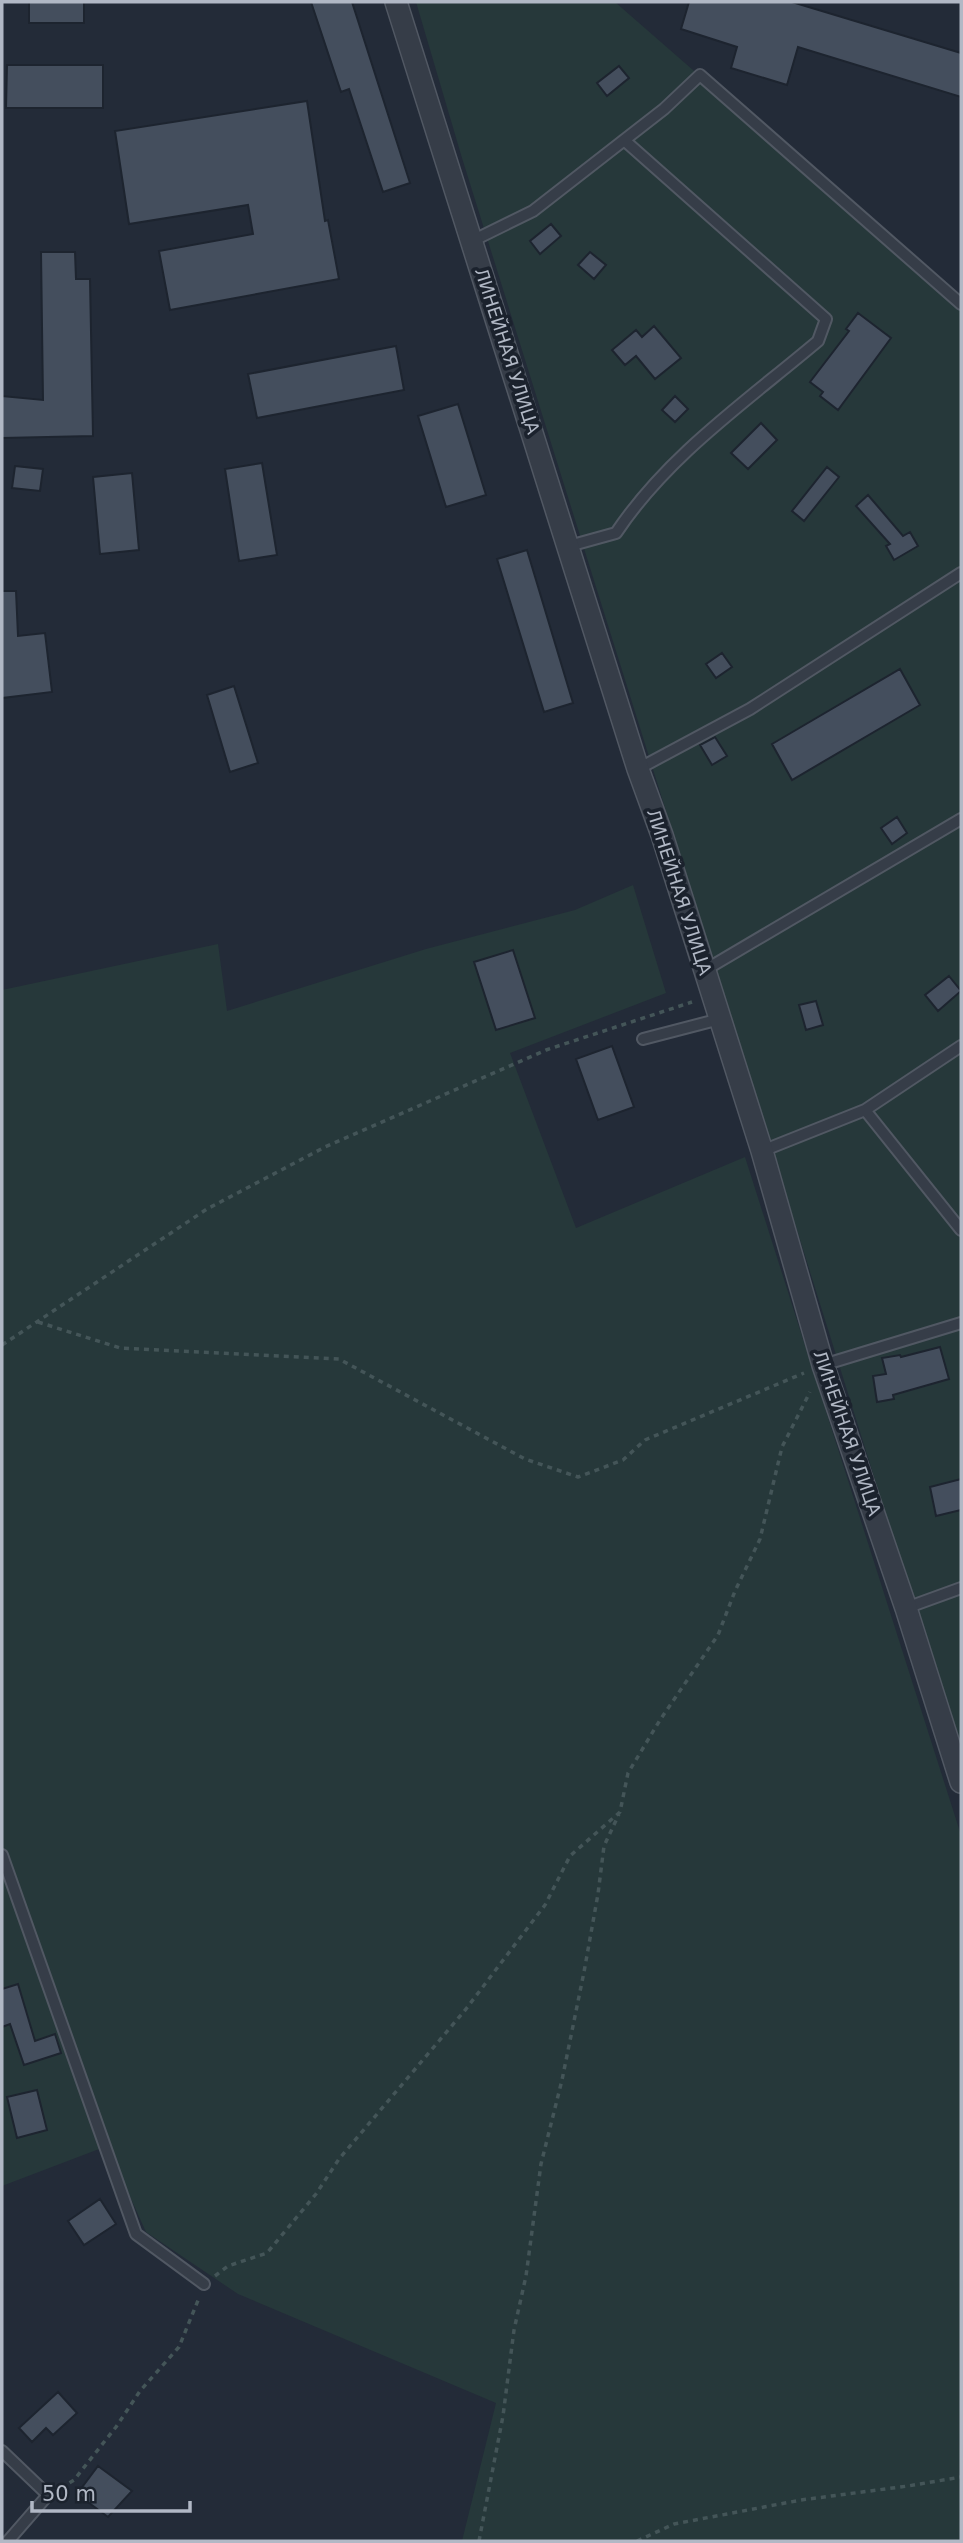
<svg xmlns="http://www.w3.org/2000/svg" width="963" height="2543" viewBox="0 0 963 2543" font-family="'DejaVu Sans',sans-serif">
	<rect width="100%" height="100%" fill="#232b38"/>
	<path fill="#26383a" d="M416 2H615L961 304V1755L462 158Z
		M633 885 666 993 510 1053 576 1228 745 1157 961 1835V2541H462L496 2403 238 2294 146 2232 107 2146 2 2186V990L218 944 227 1011 426 949 575 910Z"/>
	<path fill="#444e5d" stroke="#1d242f" stroke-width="2" d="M29 2H84V23H29Z
		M311 2H352L410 183 383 192 349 89 341 92Z
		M689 2H792L961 53V97L798 47 787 85 731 68 737 47 681 29Z
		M7 65H103V108H6Z
		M619 66 629 78 607 96 597 83Z
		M307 101 325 221 328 220 339 279 170 310 159 251 253 234 248 205 129 224 115 131Z
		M551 224 561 236 540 254 530 241Z
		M41 252H75L76 279H90L93 436 2 438V396L43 400Z
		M590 252 606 265 594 279 578 265Z
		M858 313 891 338 838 410 820 396 823 392 810 382 849 331 846 329Z
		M654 326 681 358 655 379 636 356 625 365 612 350 636 330 642 337Z
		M396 346 404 390 257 418 248 374Z
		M675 396 688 409 675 422 662 410Z
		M458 404 486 495 446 507 418 416Z
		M761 423 777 440 748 469 731 453Z
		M262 463 277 555 239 561 225 469Z
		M15 466 43 469 40 491 12 488Z
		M827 467 839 477 804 521 792 511Z
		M132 473 139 550 100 554 93 477Z
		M868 495 903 536 910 532 918 546 894 560 886 546 890 544 856 506Z
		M527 550 573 703 544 712 497 559Z
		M2 591H16L18 636 45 633 52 692 2 698Z
		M722 653 732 667 716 678 706 664Z
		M900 669 920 705 792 780 772 744Z
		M234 686 258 763 230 772 207 695Z
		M715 737 727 756 712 765 700 745Z
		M897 817 907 833 892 844 881 828Z
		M513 950 535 1018 496 1030 474 962Z
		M949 976 961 991 938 1011 925 995Z
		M816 1001 823 1025 806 1030 799 1005Z
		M612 1046 634 1107 598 1120 576 1059Z
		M940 1347 949 1379 893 1395 894 1399 877 1402 873 1376 886 1374 882 1358 900 1355 901 1357Z
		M961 1479V1510L936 1516 930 1487Z
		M18 1984 35 2041 55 2034 61 2053 24 2065 10 2024 2 2027V1989Z
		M37 2090 47 2130 17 2138 7 2097Z
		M100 2199 116 2224 84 2245 68 2221Z
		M58 2392 77 2413 53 2435 46 2428 32 2442 19 2428Z
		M98 2466 132 2491 108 2517 77 2494Z"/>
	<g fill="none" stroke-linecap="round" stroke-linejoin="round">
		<g stroke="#515863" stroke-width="14">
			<path id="lane" d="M472 241 533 211 664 109 700 75 961 304
				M569 546 616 533C668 455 747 401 818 341L826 319 624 140
				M638 769 750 709 961 573
				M705 970 961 819
				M643 1039 720 1019
				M865 1110 961 1230
				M762 1151 865 1110 961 1046
				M823 1365 961 1323
				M906 1608 961 1588
				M2 1855 136 2234 204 2284
				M2 2451 48 2495 8 2541"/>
		</g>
		<g stroke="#515863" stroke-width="24">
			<path id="street" d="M396 2 638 769 662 835 762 1151 823 1365 906 1608 961 1782"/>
		</g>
		<path stroke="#445558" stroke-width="3.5" stroke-dasharray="5 5" stroke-linecap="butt" d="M38 1322 120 1348 339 1359 525 1459 578 1477 623 1460 645 1440 804 1373
			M2 1345 207 1209 325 1147 546 1050 692 1002
			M215 2276 228 2266 267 2253 316 2194 339 2159 466 2009 545 1905 570 1856 620 1812 628 1773 660 1720 718 1635 735 1591 760 1539 782 1447 810 1392
			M61 2488 74 2480 116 2427 140 2391 179 2347 199 2298
			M479 2541 503 2416 514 2330 526 2276 541 2164 562 2080 584 1972 598 1894 604 1846 619 1814
			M637 2541 674 2524 801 2500 908 2486 961 2477"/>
		<use href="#lane" stroke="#363d48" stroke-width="10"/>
		<use href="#street" stroke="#363d48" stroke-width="21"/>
	</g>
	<g text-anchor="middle" stroke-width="7" stroke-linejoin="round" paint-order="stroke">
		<g font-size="18" fill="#b1b8c5" stroke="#1b222d">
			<text transform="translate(507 351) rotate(72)" y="6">ЛИНЕЙНАЯ УЛИЦА</text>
			<text transform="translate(679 892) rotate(72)" y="6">ЛИНЕЙНАЯ УЛИЦА</text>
			<text transform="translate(847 1433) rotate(71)" y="6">ЛИНЕЙНАЯ УЛИЦА</text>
		</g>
	</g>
	<rect width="963" height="2543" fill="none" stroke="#b1b8c5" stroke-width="7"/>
	<path d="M32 2501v10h158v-10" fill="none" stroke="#b1b8c5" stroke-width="3.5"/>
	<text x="42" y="2501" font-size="21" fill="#b1b8c5" stroke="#1b222d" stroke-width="5" paint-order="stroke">50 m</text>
</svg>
